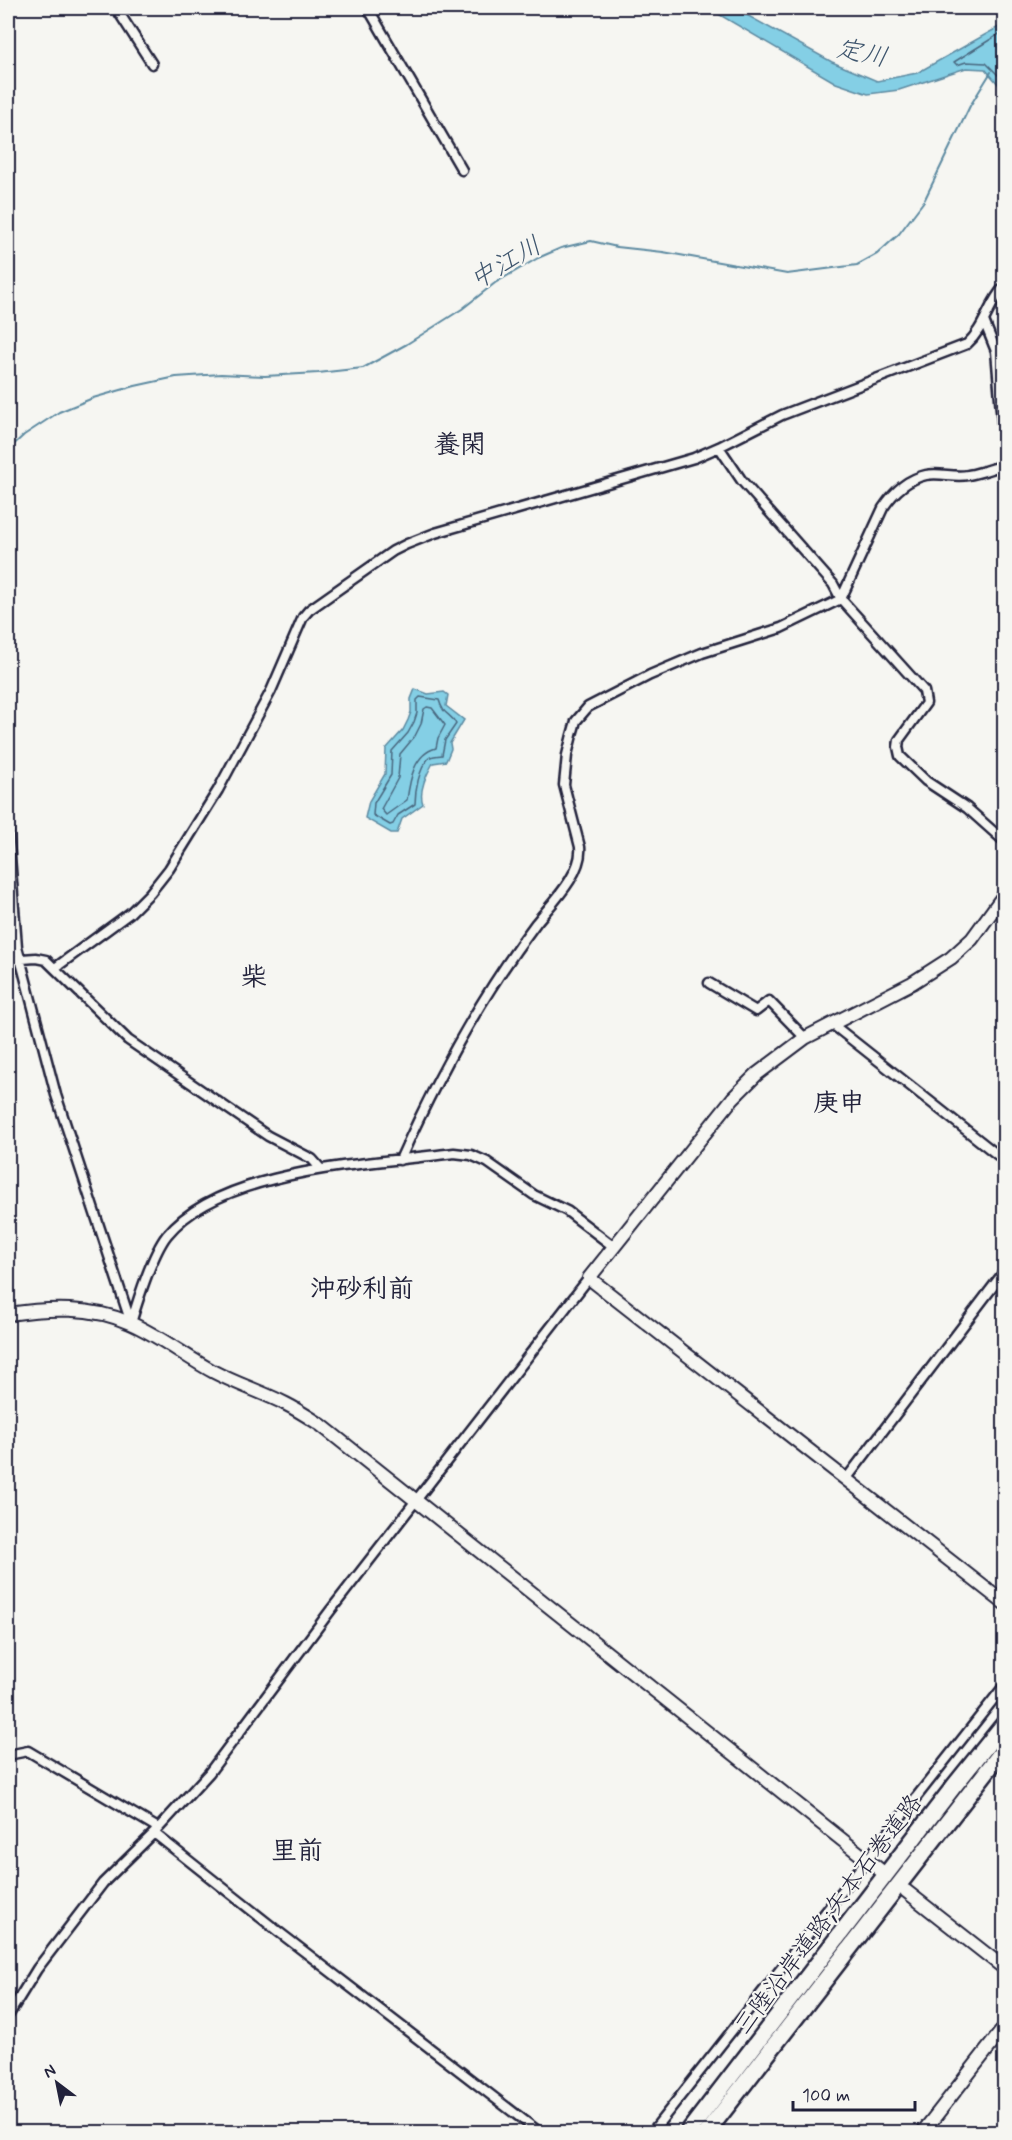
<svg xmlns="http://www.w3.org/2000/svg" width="1012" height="2140" viewBox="0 0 1012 2140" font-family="Mynerve,'Klee One',sans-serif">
	<rect width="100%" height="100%" fill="#f6f6f2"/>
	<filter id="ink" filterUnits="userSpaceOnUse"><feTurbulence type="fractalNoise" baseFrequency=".0167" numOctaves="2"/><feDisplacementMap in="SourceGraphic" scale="12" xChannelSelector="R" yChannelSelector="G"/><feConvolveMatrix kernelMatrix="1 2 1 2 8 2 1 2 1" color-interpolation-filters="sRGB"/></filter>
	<g filter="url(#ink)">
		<path fill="#84cfe5" stroke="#5d8aa1" stroke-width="1.5" d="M708 8H734L832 62 877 81 917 73 1004 24V78L999 85 985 69 966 68 899 90 868 94 836 83Z
			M415 689 428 694 444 692 448 695 446 706 464 720 450 743 451 749 446 761 433 763C427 774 418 791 423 804L402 819 397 833H391L365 818 369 801 385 774 386 749 403 730 408 720 411 712V699Z"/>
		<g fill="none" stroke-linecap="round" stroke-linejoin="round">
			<path stroke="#49677f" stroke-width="1.5" d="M1004 31 954 62 957 65 966 62 986 63 998 75H1004
				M420 697 439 700C444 717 450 712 456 724L445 740 442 755C438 756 431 755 428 759 419 769 415 791 415 804L398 815 393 824 390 825 373 815 374 803 391 775 392 751 408 733 414 722 417 713V700Z
				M427 707 432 708 445 725 438 738 436 748C414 754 410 779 407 800L386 815 381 809 398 778 400 754 415 736 421 724 424 709Z"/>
			<path stroke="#5d8aa1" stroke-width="2" d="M8 450 24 435 59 412 93 398 135 386 176 377 221 374 265 376 318 373 363 368 407 344 462 309 495 283 538 258 561 248 591 241 617 247 663 252 787 274 857 265 877 254 899 234 924 201 970 106 991 72"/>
			<g stroke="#22223b" stroke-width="13">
				<path id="street" d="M116 8 152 64
					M368 8 462 170
					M984 321 996 351 1004 447
					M719 447 742 481 833 584 841 599 924 691 926 703 899 740 898 747 900 756 926 781 967 808 1004 841
					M8 830 17 947 20 958 56 1095 131 1323
					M8 960 36 958 46 960 128 1040 268 1136 312 1159 320 1168
					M55 968 130 913 150 893 169 869 218 790 271 691 303 617 309 610 393 551 407 544 435 533 694 458 719 447 782 415 967 344C985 328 988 304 1004 287
					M709 983 756 1011 769 1001 805 1038
					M832 1024 1004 1160
					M400 1160C437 1077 481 996 536 923 552 903 583 873 580 847L564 785 567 755 572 735 576 721 588 707 650 675 702 653 781 628 841 599 883 508C893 493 908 479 926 475 940 472 954 478 968 475 981 473 993 468 1004 465
					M131 1323C138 1300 152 1254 167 1235 222 1168 373 1164 454 1153L471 1155 487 1162 534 1195 567 1211 614 1247
					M847 1478 1004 1272
					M8 1755 28 1751 158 1828
					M154 1833 275 1929 539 2132
					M8 2016 37 1969 103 1883 154 1833 209 1773 330 1611 589 1278
					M652 2132 1004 1686"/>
			</g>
			<g stroke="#22223b" stroke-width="16">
				<path id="secondary" d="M1004 895 972 939 951 958 912 983 805 1038 757 1074 733 1098 589 1278 1004 1603
					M8 1314C48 1308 92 1306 130 1323 160 1336 186 1357 214 1372 237 1384 262 1392 286 1404 298 1410 310 1418 321 1425L880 1870
					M906 1891 1004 1968
					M923 2132 1004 2028"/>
			</g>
			<g stroke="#22223b" stroke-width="20">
				<path id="highway" d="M688 2132 954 1786 1004 1724
					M707 2132 1004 1749"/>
			</g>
			<use href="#street" stroke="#f6f6f2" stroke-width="8"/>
			<use href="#secondary" stroke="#f6f6f2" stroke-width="12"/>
			<use href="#highway" stroke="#f6f6f2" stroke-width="15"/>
		</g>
	</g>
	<g text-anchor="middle" stroke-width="4.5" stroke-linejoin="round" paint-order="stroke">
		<g font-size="24" fill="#22223b" stroke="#f6f6f2">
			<text transform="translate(828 1914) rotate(-53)" y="8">三陸沿岸道路;矢本石巻道路</text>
		</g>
		<g font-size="26" font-style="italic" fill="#3f566e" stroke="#f6f6f2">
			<text transform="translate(862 52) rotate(12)" y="9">定川</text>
			<text transform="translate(505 262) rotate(-30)" y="9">中江川</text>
		</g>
		<g font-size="26" font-weight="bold" fill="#22223b" stroke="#f6f6f2">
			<text x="460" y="453">養閑</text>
			<text x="254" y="985">柴</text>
			<text x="839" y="1111">庚申</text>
			<text x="362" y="1297">沖砂利前</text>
			<text x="297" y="1859">里前</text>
		</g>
	</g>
	<rect width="1012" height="2140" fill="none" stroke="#f6f6f2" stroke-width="30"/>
	<rect x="15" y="15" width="982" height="2110" fill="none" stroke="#22223b" stroke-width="2" filter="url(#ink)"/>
	<g transform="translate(57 2083) rotate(328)" stroke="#f6f6f2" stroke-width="4.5" paint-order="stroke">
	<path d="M0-4.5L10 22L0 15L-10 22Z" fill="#22223b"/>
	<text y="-9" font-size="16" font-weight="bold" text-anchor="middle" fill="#22223b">N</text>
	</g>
	<path d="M793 2101v9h122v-9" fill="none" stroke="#22223b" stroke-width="3"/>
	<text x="802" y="2101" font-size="18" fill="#22223b" stroke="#f6f6f2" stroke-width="4.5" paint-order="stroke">100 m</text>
</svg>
